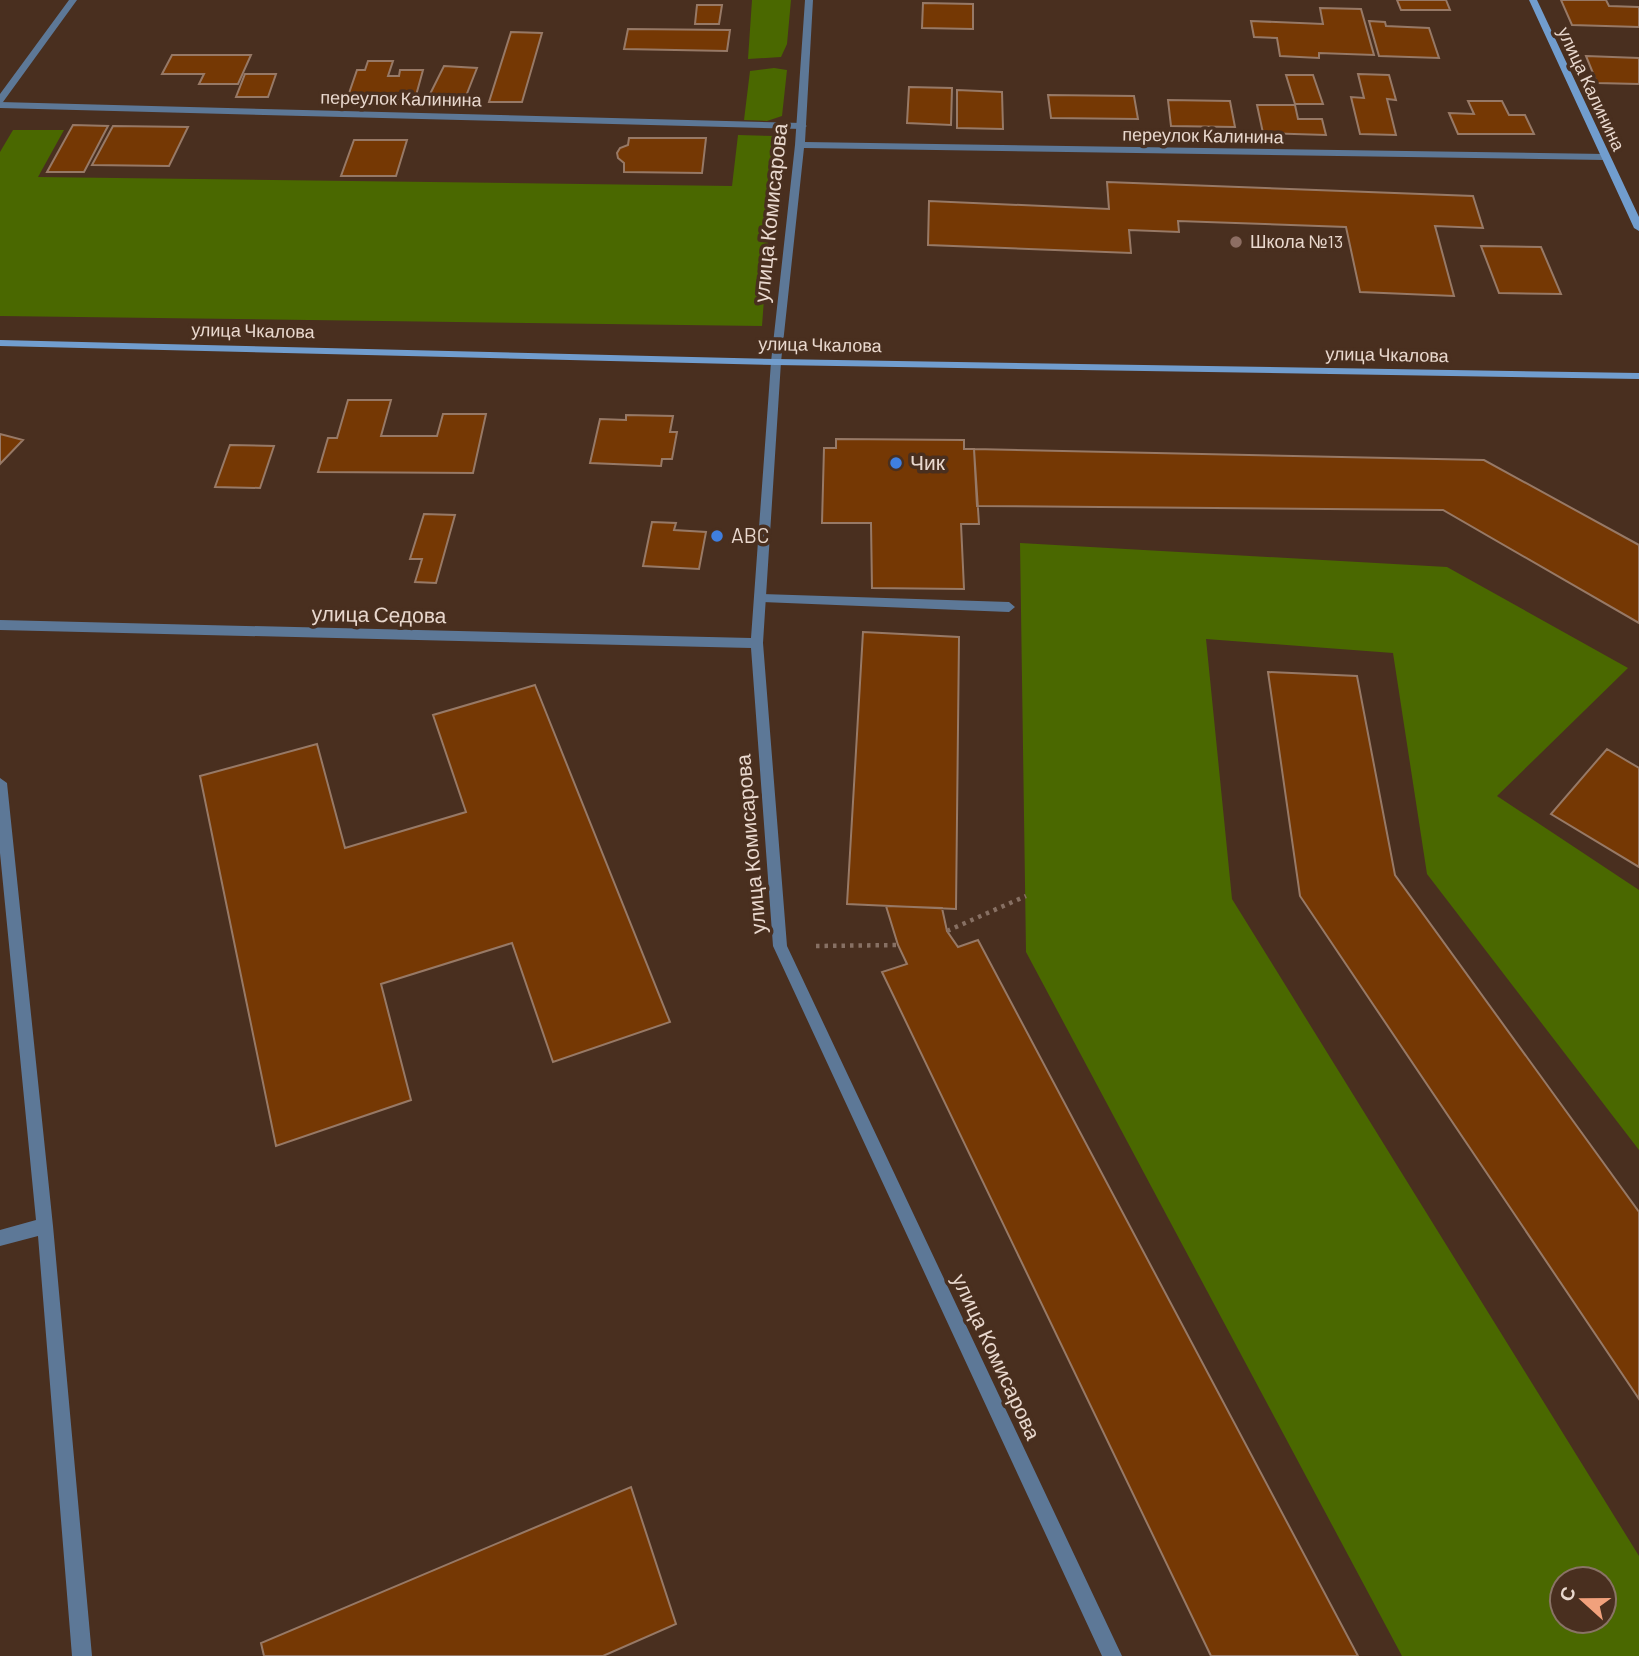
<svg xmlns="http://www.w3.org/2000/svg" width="1639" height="1656" viewBox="0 0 1639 1656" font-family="Barlow,sans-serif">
	<rect width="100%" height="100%" fill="#492f1f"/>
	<path fill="#4a6800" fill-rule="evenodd" d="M752 0H791L787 44 781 57 748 59Z
		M774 68 787 70 782 116 767 121 744 120 750 71Z
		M13 130H64L38 177 732 186 738 135 776 136 762 326 0 316V152Z
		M1020 543 1447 567 1628 668 1497 796 1639 890V1150L1427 874 1393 653 1206 639 1232 899 1639 1556V1656H1402L1026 952ZM1562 1579H1604V1621H1562Z"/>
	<path fill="#753804" stroke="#977966" stroke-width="2" d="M1397 0H1446L1450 10H1401Z
		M1561 0H1606L1609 6 1639 7V27L1572 25Z
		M923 3 973 4V29L922 28Z
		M697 5H722L719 24H695Z
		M1320 8 1361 9 1374 55 1319 53V58L1280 56 1277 38 1254 37 1251 21 1323 24Z
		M1369 21 1385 22 1386 26 1429 28 1439 58 1379 56Z
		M628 29 730 30 727 51 624 49Z
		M511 32 542 33 522 102H489Z
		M172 55H251L238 84H199L204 74H162Z
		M1586 56 1639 58V84L1597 83Z
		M368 61H393L388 76H399L400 70H423L415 99H347L357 70H365Z
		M444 66 477 68 466 96 430 94Z
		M245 74H276L268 97H236Z
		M1358 74 1389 75 1396 100 1387 99 1396 135 1360 134 1351 97 1364 98Z
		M1286 75H1313L1323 104H1295Z
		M909 87 952 88 951 125 907 123Z
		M957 90 1002 92 1003 129 957 128Z
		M1048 95 1134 96 1138 119 1051 118Z
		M1168 100 1230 101 1235 127 1171 126Z
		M1468 101H1502L1509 115H1525L1534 134H1458L1449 113 1474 114Z
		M1257 105H1295L1298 119H1322L1326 135 1263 133Z
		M73 125 108 126 84 172H47Z
		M113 126 188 127 169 166 92 165Z
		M629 138H706L702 173 624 172V163L618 158 617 153 620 148 628 145Z
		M354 140H407L396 176H341Z
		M1107 182 1473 196 1483 228 1435 226 1454 296 1360 292 1346 227 1178 221 1179 232 1129 230 1131 253 928 245 929 201 1109 209Z
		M1481 246 1541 247 1561 294 1499 293Z
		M348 400H391L381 436H437L443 414H486L473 473 318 472 328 438H337Z
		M626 415 673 416 670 432H677L672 459H662L661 466 590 463 600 419 626 420Z
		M0 434 23 440 0 464Z
		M836 439 964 440V449H974L979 524H961L964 589 872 588 871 523H822L824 448H836Z
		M230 445 274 446 260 488 215 487Z
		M974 449 1484 460 1639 545V623L1443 510 977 506Z
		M424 514 455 515 436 583 415 582 422 559H410Z
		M652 522 676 523 674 530 706 532 699 569 643 566Z
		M863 632 959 637 956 909 847 904Z
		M1268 672 1357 676 1395 875 1639 1212V1399L1300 896Z
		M535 685 670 1022 553 1062 512 943 381 984 411 1100 276 1146 200 776 317 744 345 848 466 812 433 715Z
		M1607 749 1639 768V867L1551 814Z
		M886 906 942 908 947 931 958 947 978 940 1358 1656H1211L882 972 907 964 898 945Z
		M631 1487 676 1624 603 1656H264L261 1643Z"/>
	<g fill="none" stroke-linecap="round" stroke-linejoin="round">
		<path stroke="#877063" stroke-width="4.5" stroke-dasharray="3.5 5" stroke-linecap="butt" d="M947 931 1026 896
			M816 946 898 945"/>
		<path fill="#5d7897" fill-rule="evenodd" d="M0 102 802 123 807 126 802 129 0 108Z
			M760 594 1009 602 1015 607 1009 612 760 602 754 598Z
			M0 778 7 783 53 1226 92 1656H72L38 1236 0 1246V1230L36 1220 0 853Z"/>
		<path fill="#5d7897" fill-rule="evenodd" d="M69 0H77L3 102 0 103V94Z
			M805 0H813L805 142 1605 154 1610 157 1605 160 804 148 781 362 763 643 787 946 1122 1656H1102L773 946 751 648 0 630V620L751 638 771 362 795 145Z"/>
		<path fill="#719dce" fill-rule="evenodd" d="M1529 0H1537L1639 217V231L1634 228Z
			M0 340 776 359 1639 373V379L776 365 0 346Z"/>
	</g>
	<circle fill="#8d6e63" stroke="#492f1f" stroke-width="2.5" cx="1236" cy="242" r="7"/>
	<g fill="#3f7fe0" stroke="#492f1f" stroke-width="2.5">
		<circle cx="896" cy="463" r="7"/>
		<circle cx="717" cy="536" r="7"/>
	</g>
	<g text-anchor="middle" stroke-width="7" stroke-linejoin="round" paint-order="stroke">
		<g font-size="18" fill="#e9d8ce" stroke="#492f1f">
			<text transform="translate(1591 89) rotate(65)" y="6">улица Калинина</text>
			<text transform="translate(401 99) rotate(1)" y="6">переулок Калинина</text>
			<text transform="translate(1203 136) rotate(1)" y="6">переулок Калинина</text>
			<text transform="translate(253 331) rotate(1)" y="6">улица Чкалова</text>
			<text transform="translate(820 345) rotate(1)" y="6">улица Чкалова</text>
			<text transform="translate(1387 355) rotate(1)" y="6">улица Чкалова</text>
		</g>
		<g font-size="18" fill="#e9d8ce" stroke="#492f1f" text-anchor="start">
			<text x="1250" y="248">Школа №13</text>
		</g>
		<g font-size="21" fill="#e9d8ce" stroke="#492f1f">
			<text transform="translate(771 213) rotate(-84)" y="7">улица Комисарова</text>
			<text transform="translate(379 615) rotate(1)" y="7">улица Седова</text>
			<text transform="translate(751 844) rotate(-95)" y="7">улица Комисарова</text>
			<text transform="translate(996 1357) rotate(65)" y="7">улица Комисарова</text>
		</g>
		<g font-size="21" fill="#e9d8ce" stroke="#492f1f" text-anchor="start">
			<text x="910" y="470">Чик</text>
			<text x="731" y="543">ABC</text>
		</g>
	</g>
	<g transform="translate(1583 1600) rotate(291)"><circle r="33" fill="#492f1f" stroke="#897365" stroke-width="2"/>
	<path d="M0-5L12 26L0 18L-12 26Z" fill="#f1a17c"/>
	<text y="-10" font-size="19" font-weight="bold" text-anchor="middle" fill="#e9d8ce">С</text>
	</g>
</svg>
